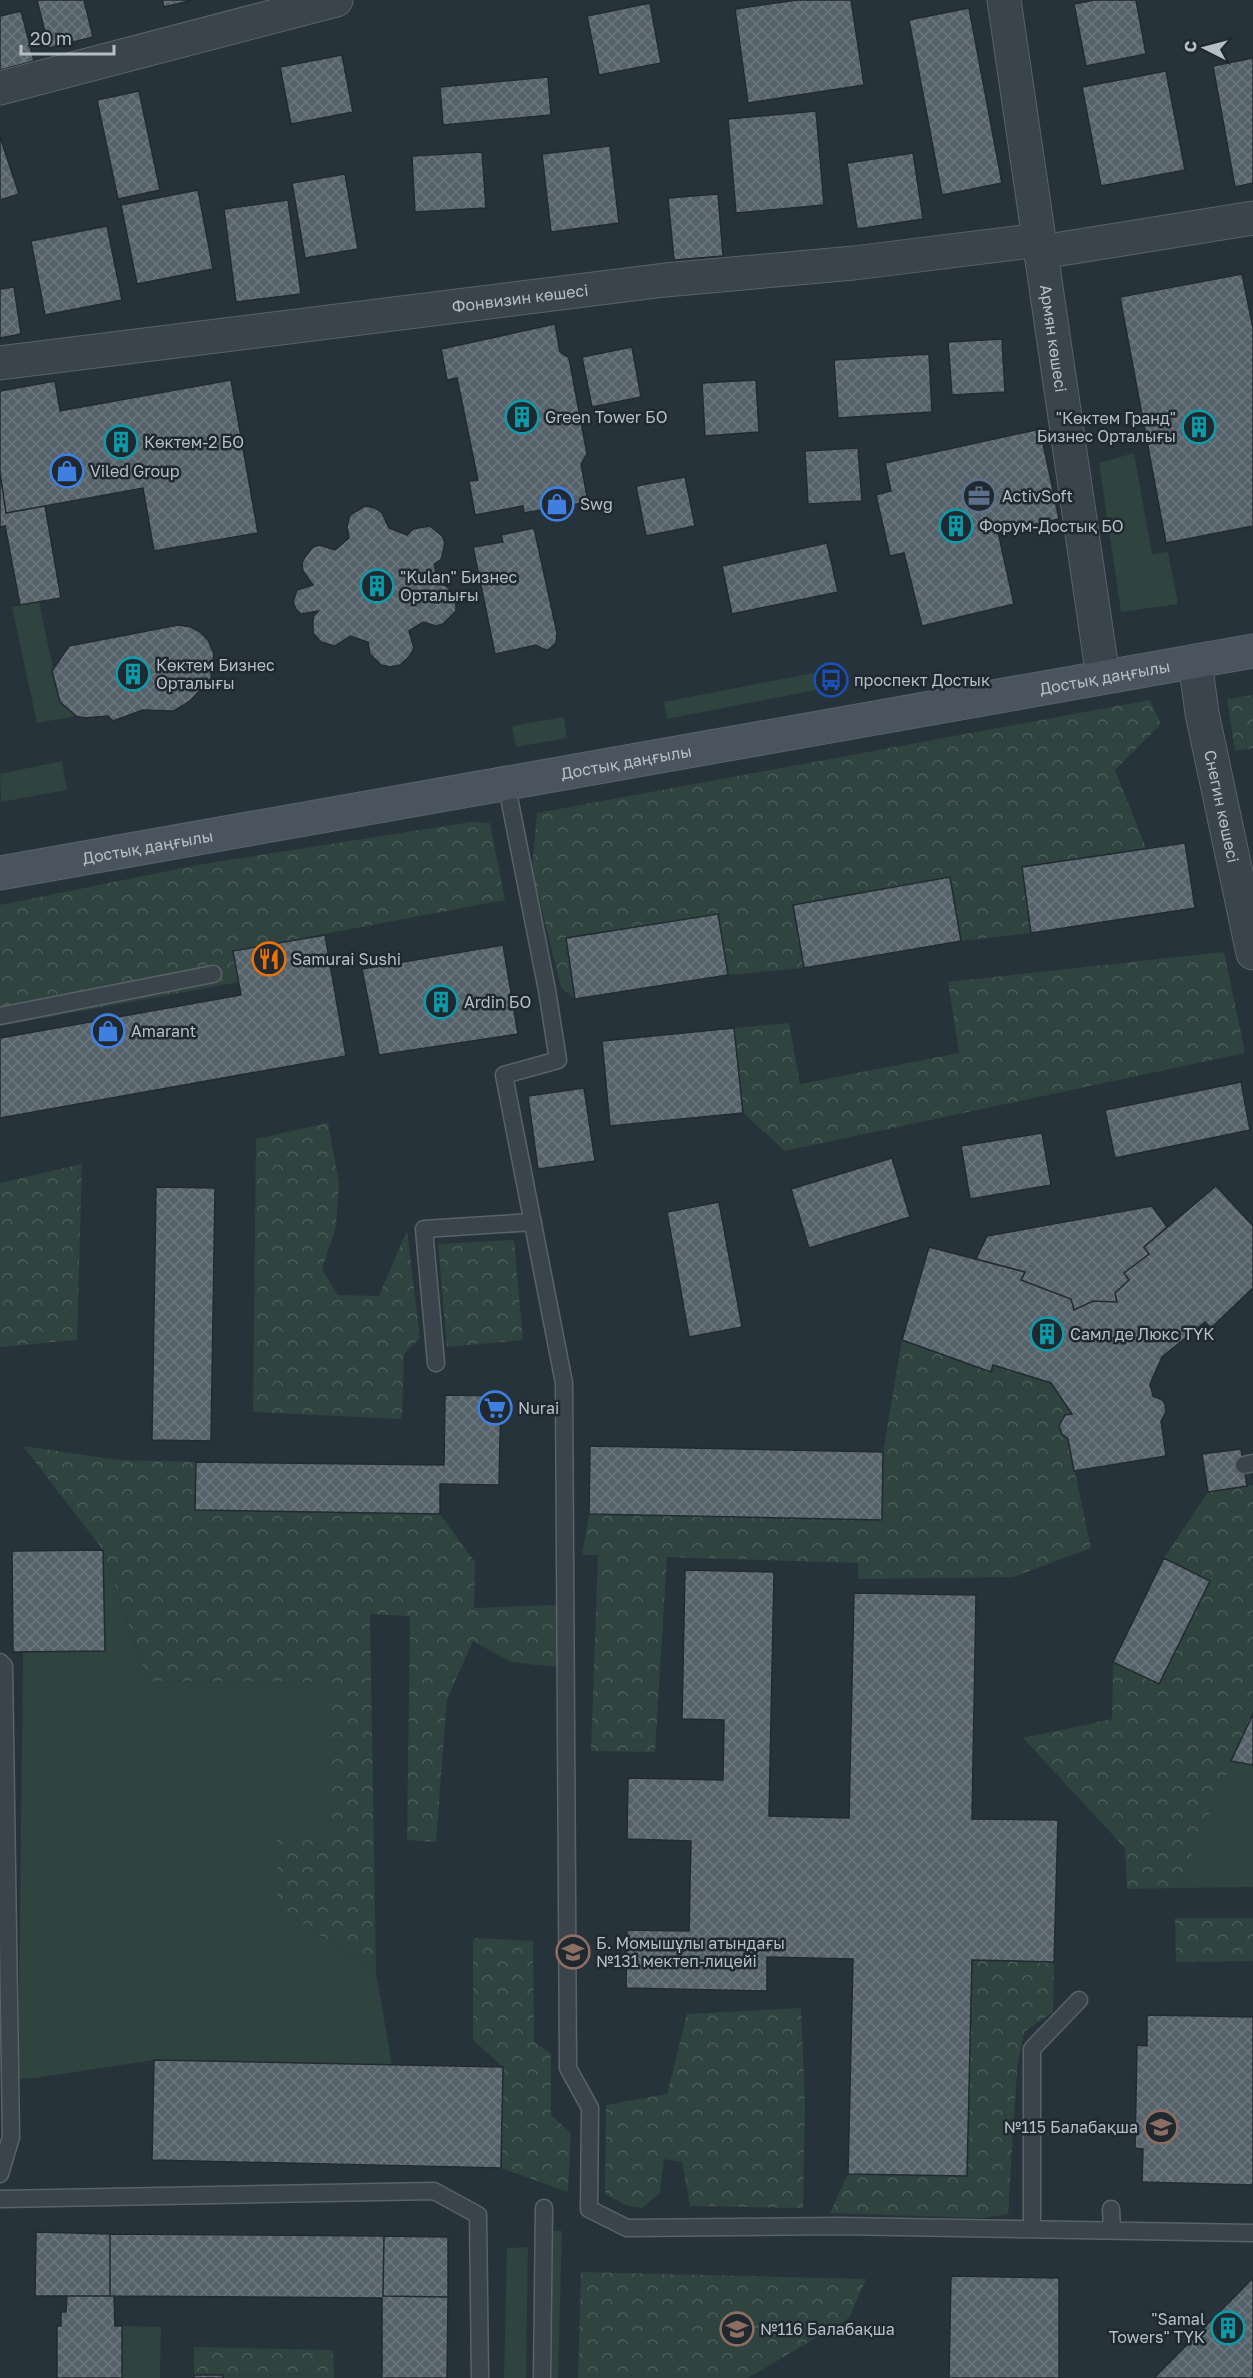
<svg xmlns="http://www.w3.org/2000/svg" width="1253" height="2378" viewBox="0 0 1253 2378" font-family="'Golos Text',sans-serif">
	<defs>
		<pattern id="forest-crowns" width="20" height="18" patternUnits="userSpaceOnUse" patternTransform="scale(1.5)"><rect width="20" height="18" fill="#2f433f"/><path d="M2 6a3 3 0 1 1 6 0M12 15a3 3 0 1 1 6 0" fill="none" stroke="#4b5c59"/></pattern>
		<pattern id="building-cross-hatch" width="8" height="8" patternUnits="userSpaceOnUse" patternTransform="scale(1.5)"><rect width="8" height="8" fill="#56626a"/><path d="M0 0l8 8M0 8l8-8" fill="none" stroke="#6c777e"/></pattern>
	</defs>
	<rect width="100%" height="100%" fill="#27333b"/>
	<path fill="#2f433f" d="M1134 453 1152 554 1168 552 1178 604 1121 612 1099 463Z
		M39 602 60 702 76 716 37 723 12 607Z
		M818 672 821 689 667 719 664 702Z
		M564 717 567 738 516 747 512 726Z
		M62 761 67 790 1 802 0 774Z
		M103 1550 148 1681 331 1682V1838L277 1907 376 1972 392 2065 154 2060 35 2078 18 2079 23 1652 104 1650Z
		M1231 1761 1253 1765V1887L1177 1888Z
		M544 2230 562 2231 558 2378H543Z
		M528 2247 526 2378H504L507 2248Z
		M122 2326 161 2327 160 2378H122Z
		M334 2374V2378H223V2375Z"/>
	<path fill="url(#forest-crowns)" d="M1253 695V748L1235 751 1227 699Z
		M1150 700 1161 724 1115 770 1146 848 1022 867 1031 933 961 941 949 877 793 905 804 968 728 975 718 914 566 937 575 999 561 987 532 870 537 813Z
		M471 822 490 823 505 900 234 951 239 982 0 1026V905L203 864Z
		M1224 952 1245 1053 785 1151 743 1113 734 1028 789 1023 800 1084 959 1053 948 982Z
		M328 1123 339 1183 336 1227 322 1269 338 1295 379 1296 407 1230 420 1338 404 1354 402 1419 253 1412 256 1139Z
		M82 1164 77 1340 0 1347V1183Z
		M514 1240 523 1340 447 1347 438 1244Z
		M902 1340 991 1372 993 1365 1051 1383 1072 1414 1065 1415 1059 1426 1062 1434 1068 1439 1091 1548 1013 1577 858 1579V1563L667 1557 655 1752 591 1751 598 1555H582L589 1514 882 1520 883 1452Z
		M23 1446 119 1460 196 1462V1510L440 1514 475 1562 474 1608 556 1605 558 1667 511 1662 473 1641 447 1699 436 1842 407 1840 410 1616 370 1614 376 1972 277 1907V1838H331V1682L148 1681 103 1550Z
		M1253 1485V1714L1177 1888 1127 1889 1125 1848 1023 1738 1112 1719 1113 1662 1159 1684 1210 1581 1164 1558 1208 1492Z
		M1175 1918H1253V1961L1176 1962Z
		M473 1938 533 1941 534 2042 551 2054V2115L571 2133 568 2192 501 2168 503 2067 473 2040Z
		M972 1960 1054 1962 1053 2012 1024 2032 1017 2070 1008 2214 983 2218 830 2213 848 2174 967 2176Z
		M801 2008 805 2103 803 2208 690 2206 682 2162 664 2159 660 2193 642 2208 628 2206 605 2194 606 2105 667 2094 687 2014Z
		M581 2272 866 2279 849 2318 748 2378H578Z
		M194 2347 333 2350 334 2374 194 2375Z"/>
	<path fill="url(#building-cross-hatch)" stroke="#222b32" stroke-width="1.5" d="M37 0H84L93 37 49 48Z
		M162 0H193L164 7Z
		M797 0H851L864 85 748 103 735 9Z
		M1095 0H1136L1146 54 1086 66 1074 4Z
		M650 3 661 63 599 75 587 16Z
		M969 8 1002 183 942 195 909 20Z
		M21 11 34 61 0 70V16Z
		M342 55 353 112 291 124 280 67Z
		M1253 58V183L1235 187 1213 66Z
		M1166 71 1185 170 1101 186 1082 87Z
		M548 77 551 115 443 125 440 87Z
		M139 91 160 190 118 199 97 100Z
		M816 111 824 205 736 213 728 119Z
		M0 137 19 194 0 200Z
		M610 146 619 223 551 232 542 154Z
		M482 152 486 208 415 212 412 156Z
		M913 153 923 219 857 229 847 163Z
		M345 174 358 249 305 258 292 183Z
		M198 190 213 269 137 284 121 205Z
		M718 194 723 256 674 260 668 198Z
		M288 200 301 294 236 302 224 209Z
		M107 226 122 300 45 315 31 241Z
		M1242 274 1253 328V526L1166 543 1120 297Z
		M14 287 21 334 0 338V289Z
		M555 324 560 352 569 358 587 454 581 464 588 502 524 513 523 506 475 515 469 481 478 480 457 378 447 380 441 349Z
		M1002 339 1005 392 952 395 948 342Z
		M632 347 641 397 592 407 582 357Z
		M929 354 932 412 838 418 834 360Z
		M231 380 258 533 154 551 143 488 6 513 0 472V391L55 381 60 411Z
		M756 380 759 432 705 436 702 383Z
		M1040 429 1059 519 998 532 1014 604 922 626 904 553 890 556 876 495 891 491 885 463Z
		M858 448 862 501 808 504 805 451Z
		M0 472 6 513 45 506 61 598 20 605 5 526 0 527Z
		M685 477 695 526 646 536 636 486Z
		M365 506 375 508 382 513 389 528 407 535 413 529 430 526 442 536 445 543 441 560 434 564 439 584 444 585 450 589 456 599V611L443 624 436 626 423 622 409 631 414 648 409 657 400 665 390 667 381 665 370 654 368 642 350 636 335 646 321 642 313 633V617L318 611 301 614 296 609 293 602 297 590 313 585 303 571 302 563 305 557 313 547 320 545 335 550 349 538 347 526 350 515Z
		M534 528 557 633 556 643 548 650 543 649 536 645 495 654 473 547 503 542 501 535Z
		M827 543 838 592 732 614 722 566Z
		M178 625 191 627 200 632 208 640 214 654 211 678 190 701 174 711 143 710 113 721 108 716 84 718 76 716 60 702 52 671 69 646Z
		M1185 843 1195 908 1031 933 1022 867Z
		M950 877 961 941 804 968 793 905Z
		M718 914 728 975 575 999 566 938Z
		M325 935 346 1056 0 1118V1038L241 995 233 951Z
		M503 945 518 1034 379 1055 362 969Z
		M734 1028 743 1113 610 1126 602 1041Z
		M1241 1082 1250 1130 1115 1158 1105 1110Z
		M584 1088 595 1161 538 1169 528 1096Z
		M1042 1133 1051 1185 970 1199 961 1146Z
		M892 1158 910 1217 809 1248 791 1189Z
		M1216 1186 1253 1226V1288L1211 1328 1205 1322 1162 1357 1150 1384 1153 1396 1162 1400 1165 1404 1166 1412 1161 1421 1166 1456 1074 1471 1068 1439 1062 1434 1059 1426 1065 1415 1072 1414 1051 1383 993 1365 991 1372 902 1340 929 1247 1025 1272 1021 1280 1071 1299 1074 1310 1093 1301 1117 1302 1115 1293 1129 1280 1124 1273 1149 1254 1144 1247Z
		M156 1187 215 1188 211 1441 152 1440Z
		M719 1202 742 1327 689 1337 667 1212Z
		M1152 1206 1167 1227 1144 1247 1149 1254 1124 1273 1129 1280 1115 1293 1117 1302 1093 1301 1074 1310 1071 1299 1021 1280 1025 1272 976 1259 987 1236Z
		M445 1395 501 1396 499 1485 440 1484V1514L195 1510 196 1462 444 1465Z
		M590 1446 883 1452 882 1520 589 1514Z
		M1241 1449 1247 1486 1208 1492 1202 1454Z
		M103 1550 105 1651 13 1652 12 1551Z
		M1164 1558 1210 1581 1159 1684 1113 1662Z
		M685 1570 774 1572 769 1816 849 1818 854 1593 976 1595 972 1819 1058 1820 1054 1962 972 1960 967 2176 848 2174 853 1959 767 1957V1991L626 1988 627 1930 689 1931 691 1841 627 1839 628 1778 723 1780 724 1720 682 1719Z
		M1253 1714V1765L1231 1761Z
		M1147 2015 1253 2017V2185L1142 2182 1143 2149 1135 2148 1137 2045 1147 2046Z
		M154 2060 503 2067 501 2168 152 2160Z
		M36 2232 110 2234V2296H35Z
		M110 2234 384 2236 383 2296 448 2297 447 2378H382V2298L110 2296Z
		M384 2236 448 2237V2297L383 2296Z
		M951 2276 1059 2278V2378H949Z
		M1253 2278V2378H1154Z
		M67 2296H114L115 2326H122V2378H57V2326H61V2312H66Z
		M194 2375H223V2378H194Z"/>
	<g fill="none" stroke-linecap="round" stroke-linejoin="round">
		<g stroke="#596269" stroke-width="19">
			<path id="service" d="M506 782 547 990 558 1060 504 1075 564 1383 568 2068 590 2108 589 2209 627 2228 840 2226 1253 2233
				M0 1016 213 974
				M436 1363 424 1229 533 1222
				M1244 1465 1253 1463
				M0 1662 4 1666 11 2137 0 2174
				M0 2199 434 2191 478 2215 480 2378
				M1111 2209 1112 2230
				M1032 2229V2049L1079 2000
				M542 2378 544 2208"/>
		</g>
		<g stroke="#596269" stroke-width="35">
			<g id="minor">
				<path id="s1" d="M1004 0 1103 677"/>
				<path d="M0 88 336 0"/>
				<path d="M1042 252 1253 218"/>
				<path id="s2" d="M0 363 665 280 854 263 1040 240"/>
				<path id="s3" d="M1195 661 1202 713 1253 953"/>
			</g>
		</g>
		<g stroke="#596269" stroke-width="35">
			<g id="secondary">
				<path id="s4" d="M0 873 1253 651"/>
			</g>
		</g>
		<use href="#service" stroke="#3b444b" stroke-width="16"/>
		<use href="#minor" stroke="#3b444b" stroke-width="33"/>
		<use href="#secondary" stroke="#49545e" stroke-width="33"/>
	</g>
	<defs>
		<g id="building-ring" transform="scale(1.725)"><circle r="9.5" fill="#202930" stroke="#0f9aa8" stroke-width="1.5"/><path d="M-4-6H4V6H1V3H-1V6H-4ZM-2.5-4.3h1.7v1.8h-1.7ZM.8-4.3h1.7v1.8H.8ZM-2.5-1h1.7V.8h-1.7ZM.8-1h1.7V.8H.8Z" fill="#0f9aa8"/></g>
		<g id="shop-ring" transform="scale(1.725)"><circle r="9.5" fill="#202930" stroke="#3f7fe0" stroke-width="1.5"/><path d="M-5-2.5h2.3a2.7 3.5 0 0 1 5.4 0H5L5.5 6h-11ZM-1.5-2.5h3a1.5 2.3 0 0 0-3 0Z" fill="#3f7fe0"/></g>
		<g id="office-ring" transform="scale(1.725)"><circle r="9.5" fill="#202930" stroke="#5c6f8a" stroke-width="1.5"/><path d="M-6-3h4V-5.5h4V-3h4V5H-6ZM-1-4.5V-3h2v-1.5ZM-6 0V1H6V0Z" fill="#5c6f8a"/></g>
		<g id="bus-ring" transform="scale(1.725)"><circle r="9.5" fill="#202930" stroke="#1a4fb4" stroke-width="1.5"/><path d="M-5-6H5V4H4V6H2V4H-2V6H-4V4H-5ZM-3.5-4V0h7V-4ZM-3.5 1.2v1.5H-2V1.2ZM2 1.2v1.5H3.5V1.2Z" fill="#1a4fb4"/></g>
		<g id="restaurant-ring" transform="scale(1.725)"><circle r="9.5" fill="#202930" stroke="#e8710a" stroke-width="1.5"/><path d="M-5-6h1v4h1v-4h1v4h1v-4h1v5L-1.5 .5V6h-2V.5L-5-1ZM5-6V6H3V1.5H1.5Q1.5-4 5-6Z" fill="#e8710a"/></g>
		<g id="supermarket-ring" transform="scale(1.725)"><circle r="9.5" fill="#202930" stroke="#3f7fe0" stroke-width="1.5"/><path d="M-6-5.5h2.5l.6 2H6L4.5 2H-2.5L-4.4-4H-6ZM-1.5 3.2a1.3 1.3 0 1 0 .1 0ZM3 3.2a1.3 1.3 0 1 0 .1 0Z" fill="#3f7fe0"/></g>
		<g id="school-ring" transform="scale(1.725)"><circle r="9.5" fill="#202930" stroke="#8d6e63" stroke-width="1.5"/><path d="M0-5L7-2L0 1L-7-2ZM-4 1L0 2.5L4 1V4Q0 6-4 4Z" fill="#8d6e63"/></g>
	</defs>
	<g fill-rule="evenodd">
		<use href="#building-ring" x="522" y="417"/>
		<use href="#building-ring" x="1199" y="427"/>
		<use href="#building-ring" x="121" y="442"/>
		<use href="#shop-ring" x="67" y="471"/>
		<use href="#office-ring" x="979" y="496"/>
		<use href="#shop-ring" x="557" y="504"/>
		<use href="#building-ring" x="956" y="526"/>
		<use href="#building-ring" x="377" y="586"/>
		<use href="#building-ring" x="133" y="674"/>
		<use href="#bus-ring" x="831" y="680"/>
		<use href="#restaurant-ring" x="269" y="959"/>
		<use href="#building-ring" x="441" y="1002"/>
		<use href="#shop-ring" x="108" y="1031"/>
		<use href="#building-ring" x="1047" y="1334"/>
		<use href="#supermarket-ring" x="495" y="1408"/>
		<use href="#school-ring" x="573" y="1952"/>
		<use href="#school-ring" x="1161" y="2127"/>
		<use href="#building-ring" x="1228" y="2328"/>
		<use href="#school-ring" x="737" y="2329"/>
	</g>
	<g text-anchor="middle" stroke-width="5" stroke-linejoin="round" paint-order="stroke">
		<g font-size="16" fill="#b7bfc6" stroke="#202930">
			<text dy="6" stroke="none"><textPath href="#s2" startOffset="524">Фонвизин көшесі</textPath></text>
			<text dy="6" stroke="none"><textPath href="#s1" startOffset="342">Армян көшесі</textPath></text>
			<text dy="6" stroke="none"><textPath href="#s4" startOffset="1122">Достық даңғылы</textPath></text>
			<text dy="6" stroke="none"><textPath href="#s4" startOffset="636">Достық даңғылы</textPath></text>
			<text dy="6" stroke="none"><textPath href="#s3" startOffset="148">Снегин көшесі</textPath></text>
			<text dy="6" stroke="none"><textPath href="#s4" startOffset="150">Достық даңғылы</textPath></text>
		</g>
		<g font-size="16" fill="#b7bfc6" stroke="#202930" text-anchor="start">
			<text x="545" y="423">Green Tower БО</text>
			<text x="1176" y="424" text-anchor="end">"Көктем Гранд"<tspan x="1176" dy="18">Бизнес Орталығы</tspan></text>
			<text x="144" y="448">Көктем-2 БО</text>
			<text x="90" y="477">Viled Group</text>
			<text x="1002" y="502">ActivSoft</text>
			<text x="580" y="510">Swg</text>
			<text x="979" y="532">Форум-Достық БО</text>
			<text x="400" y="583">"Kulan" Бизнес<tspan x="400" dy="18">Орталығы</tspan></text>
			<text x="156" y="671">Көктем Бизнес<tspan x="156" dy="18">Орталығы</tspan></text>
			<text x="854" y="686">проспект Достык</text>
			<text x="292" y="965">Samurai Sushi</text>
			<text x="464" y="1008">Ardin БО</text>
			<text x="131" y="1037">Amarant</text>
			<text x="1070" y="1340">Самл де Люкс ТҮК</text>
			<text x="518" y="1414">Nurai</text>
			<text x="596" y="1949">Б. Момышұлы атындағы<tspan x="596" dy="18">№131 мектеп-лицейі</tspan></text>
			<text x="1138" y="2133" text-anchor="end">№115 Балабақша</text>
			<text x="1205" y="2325" text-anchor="end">"Samal<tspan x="1205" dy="18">Towers" ТҮК</tspan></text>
			<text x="760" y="2335">№116 Балабақша</text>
		</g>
	</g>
	<g transform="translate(1205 48) rotate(276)" stroke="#202930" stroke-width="4.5" paint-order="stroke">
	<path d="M0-4.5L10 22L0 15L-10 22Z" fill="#b7bfc6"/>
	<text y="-9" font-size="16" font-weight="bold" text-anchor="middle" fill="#b7bfc6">С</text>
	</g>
	<path d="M21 45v9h93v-9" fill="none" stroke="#b7bfc6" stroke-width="3"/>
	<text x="30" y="45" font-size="18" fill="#b7bfc6" stroke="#202930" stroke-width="4.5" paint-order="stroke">20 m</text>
</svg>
